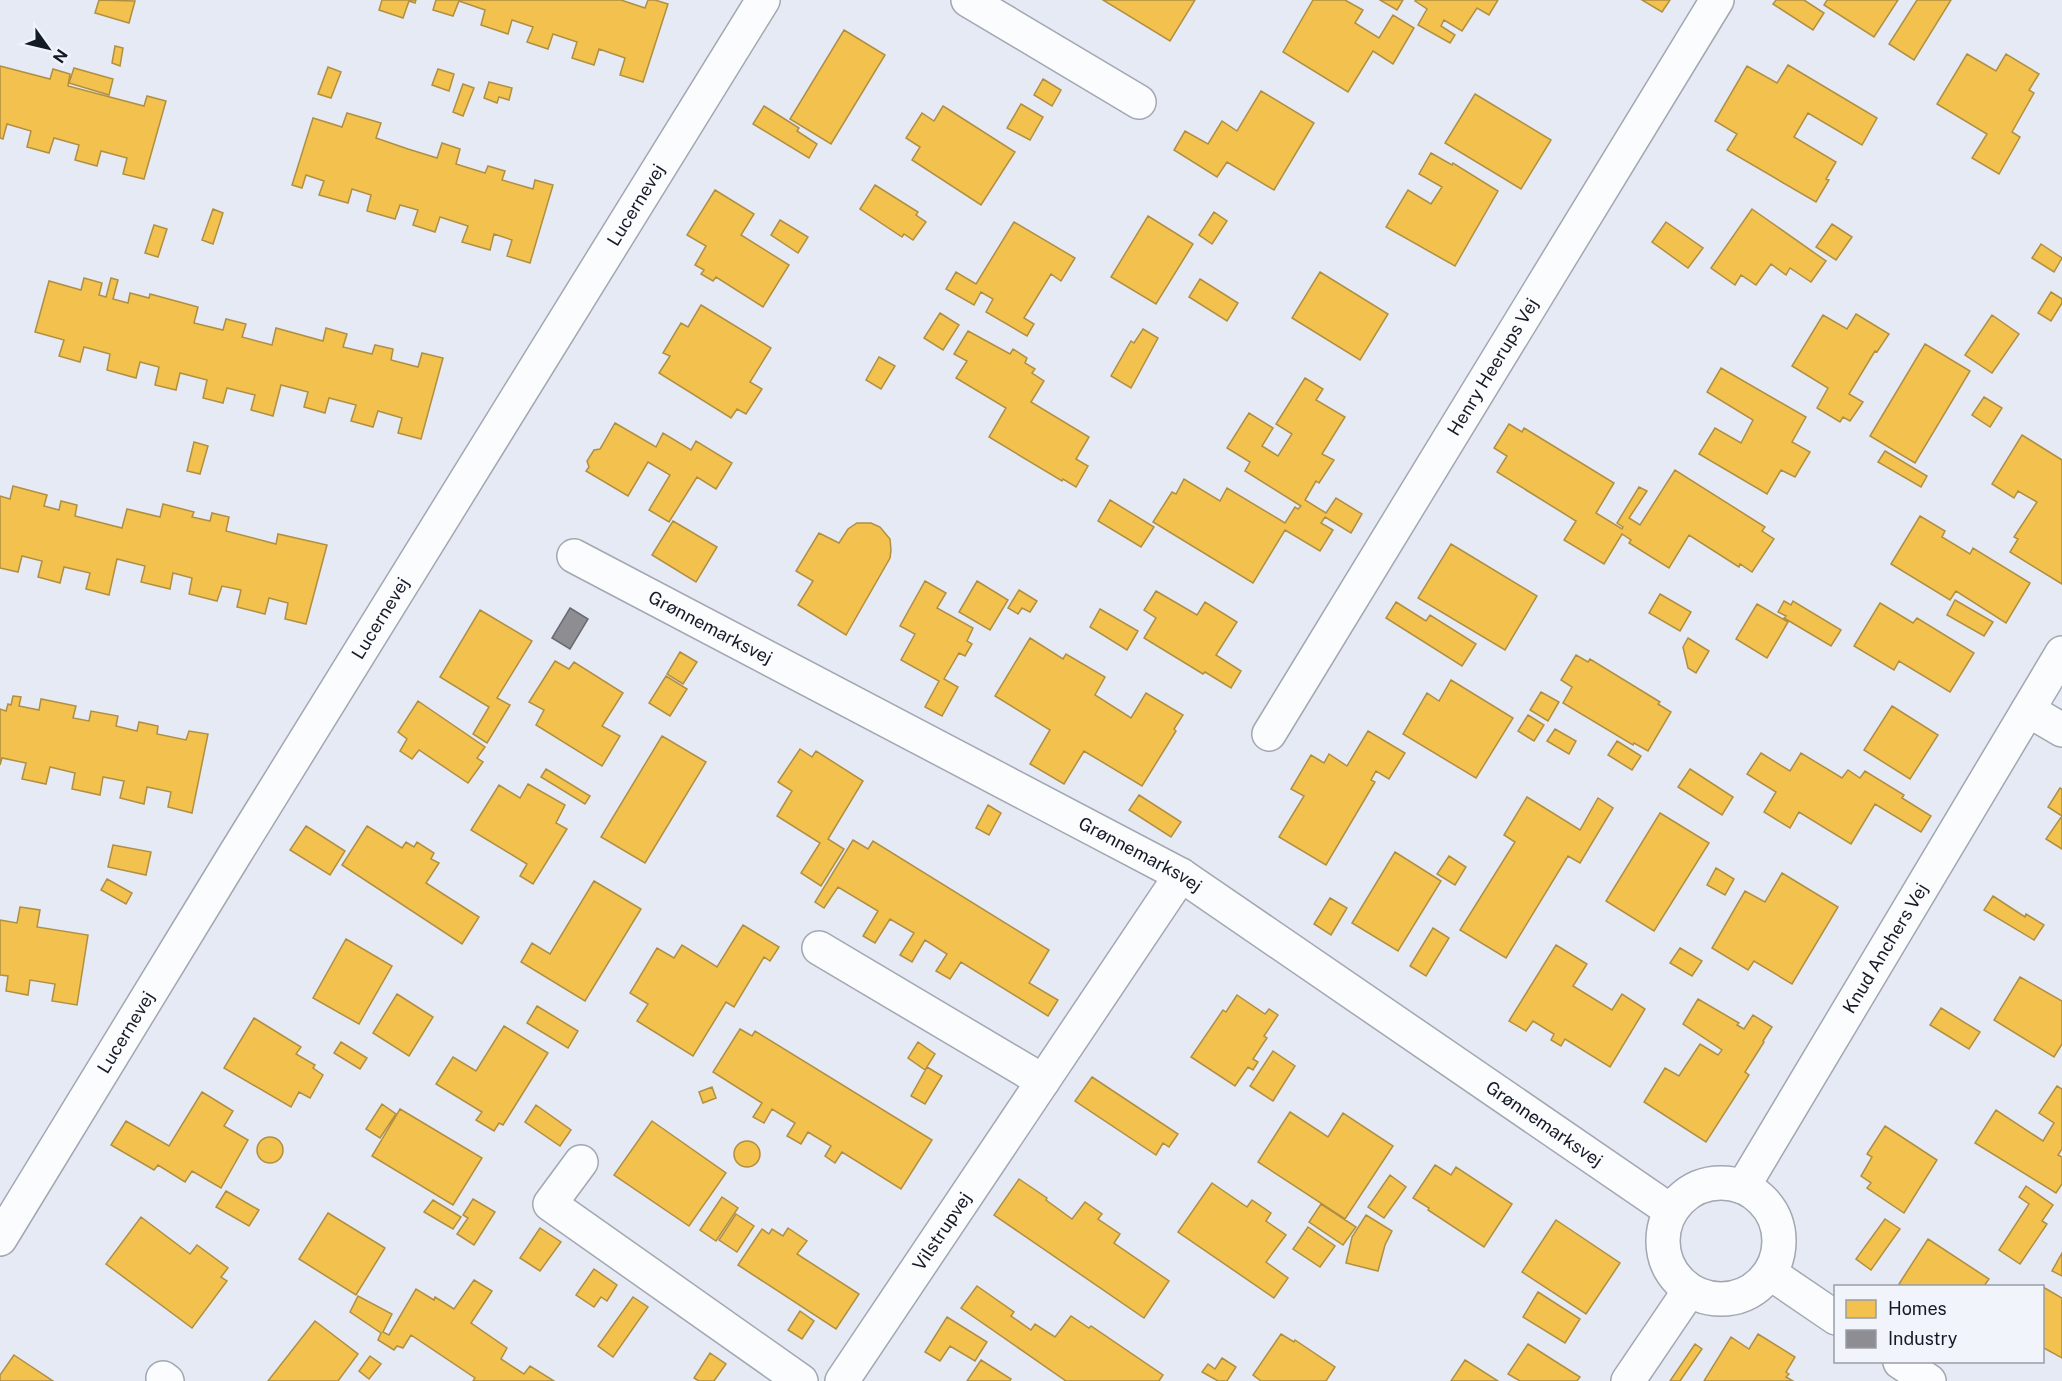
<svg xmlns="http://www.w3.org/2000/svg" width="2062" height="1381" viewBox="0 0 2062 1381" font-family="'Public Sans',sans-serif">
	<rect width="100%" height="100%" fill="#e5eaf5"/>
	<path fill="#f2c14e" stroke="#b08f42" stroke-width="1.5" d="M99 0 135 1 129 23 95 13Z
		M382 0H416L415 3 409 1 403 18 379 10Z
		M436 0H621L645 8 648 0H655L668 4 643 82 620 75 625 58 599 49 594 65 572 58 577 42 553 34 548 49 527 42 533 27 512 20 508 34 481 25 485 10 459 1 453 16 433 10Z
		M1103 0H1195L1170 41Z
		M1313 0H1345L1363 10 1355 23 1379 38 1393 15 1414 28 1393 64 1373 51 1348 92 1283 52Z
		M1380 0H1403L1397 10Z
		M1416 0H1498L1489 15 1477 8 1462 31 1444 20 1441 26 1455 35 1450 43 1418 25 1427 9 1415 1Z
		M1642 0H1670L1662 12Z
		M1776 0H1804L1824 13 1813 30 1773 4Z
		M1827 0H1898L1874 37 1824 5Z
		M1917 0H1951L1914 60 1889 44Z
		M844 30 885 55 831 144 790 119Z
		M115 46 123 48 120 66 112 63Z
		M1967 54 1996 71 2006 54 2039 74 2029 90 2034 93 2012 132 2020 137 1999 174 1972 158 1987 134 1937 104Z
		M1788 65 1877 118 1862 145 1808 113 1794 137 1836 162 1826 179 1829 180 1816 202 1727 150 1737 134 1715 121 1747 66 1777 83Z
		M0 66 50 79 53 69 70 74 68 86 144 106 147 96 166 101 144 179 123 174 127 158 101 151 97 166 75 160 79 145 54 138 49 153 27 147 31 131 7 124 3 139 0 138Z
		M328 67 341 72 331 98 318 94Z
		M74 68 113 79 109 95 69 83Z
		M438 69 454 74 449 91 432 85Z
		M1043 79 1061 90 1052 106 1034 95Z
		M489 82 512 88 509 100 499 97 497 103 484 98Z
		M463 84 474 88 463 116 453 112Z
		M1261 91 1314 123 1274 190 1227 162 1217 177 1174 150 1185 131 1208 144 1222 121 1237 131Z
		M1475 94 1551 140 1521 189 1445 143Z
		M1021 104 1043 117 1030 140 1007 128Z
		M764 106 799 128 797 131 817 144 809 158 753 124Z
		M943 106 1015 152 981 205 912 160 920 147 906 138 922 113 934 121Z
		M347 113 381 123 376 138 408 149 437 158 442 143 460 149 456 164 485 173 488 166 505 171 502 180 533 189 535 180 553 185 530 263 507 256 512 240 494 234 490 250 462 242 468 226 440 217 435 232 413 225 418 210 400 205 395 219 367 211 371 195 352 189 348 203 319 195 324 181 306 175 302 188 292 185 313 118 342 127Z
		M1431 153 1452 165 1453 163 1498 191 1455 266 1386 227 1408 190 1431 204 1442 187 1419 174Z
		M875 185 918 212 916 215 926 222 913 240 904 234 902 237 860 209Z
		M715 190 754 214 741 235 789 265 763 307 716 277 713 281 701 274 704 270 695 265 706 246 687 235Z
		M213 209 223 213 213 244 202 240Z
		M1752 209 1826 261 1811 282 1790 268 1786 275 1771 264 1756 285 1741 275 1735 285 1711 268Z
		M1214 212 1227 221 1212 244 1199 235Z
		M1148 216 1193 244 1156 304 1111 277Z
		M780 220 808 237 798 253 771 235Z
		M1014 222 1075 258 1061 281 1051 274 1024 318 1034 324 1027 336 986 312 993 299 981 292 974 305 946 289 956 272 976 284Z
		M1666 222 1703 248 1688 268 1652 242Z
		M1832 224 1852 237 1836 260 1816 247Z
		M154 225 167 229 158 257 145 253Z
		M2041 244 2062 258 2054 272 2032 258Z
		M1320 272 1388 314 1360 360 1292 318Z
		M84 278 102 283 99 295 106 297 111 278 118 280 113 299 128 303 130 293 149 298 150 294 198 307 194 323 223 330 226 319 246 324 242 337 272 345 276 328 323 341 326 328 347 334 343 347 372 354 375 345 393 349 391 360 418 367 422 353 443 358 421 439 398 433 402 418 378 411 373 427 351 421 356 405 329 398 325 413 304 407 308 392 281 385 273 416 251 410 255 395 227 388 223 403 203 398 207 380 180 373 176 390 155 385 159 367 140 362 136 378 107 370 110 354 84 347 80 362 59 356 64 340 35 332 49 281 81 290Z
		M1200 279 1238 303 1227 321 1189 297Z
		M2051 292 2062 299V303L2051 321 2038 313Z
		M701 305 771 348 750 382 762 389 746 414 737 409 731 418 659 373 670 356 663 353 681 323 688 327Z
		M940 313 959 325 943 350 924 338Z
		M1856 314 1889 334 1877 352 1875 351 1849 394 1863 402 1850 421 1843 417 1840 422 1817 408 1828 388 1792 366 1823 315 1847 329Z
		M1992 315 2019 334 1992 373 1965 355Z
		M1143 329 1158 338 1131 388 1111 376 1131 341 1134 343Z
		M968 331 1010 354 1013 349 1027 358 1025 363 1035 369 1032 373 1044 381 1031 402 1089 437 1076 459 1088 466 1076 487 1063 479 1062 481 989 437 1006 408 956 378 967 361 954 354Z
		M1925 344 1970 371 1915 463 1870 436Z
		M879 357 895 366 881 389 866 380Z
		M1721 368 1806 417 1792 442 1810 452 1795 477 1781 470 1767 494 1699 454 1715 428 1741 443 1753 420 1707 392Z
		M1305 378 1323 389 1316 400 1345 417 1322 454 1334 460 1319 483 1316 481 1305 500 1326 513 1336 498 1362 514 1351 533 1325 517 1321 523 1333 530 1320 551 1285 530 1253 583 1153 522 1172 492 1176 494 1184 479 1220 501 1227 488 1285 523 1295 507 1298 509 1301 506 1245 471 1250 462 1227 448 1249 413 1273 428 1262 446 1278 456 1292 434 1276 424Z
		M1984 397 2002 408 1990 427 1972 415Z
		M615 423 656 447 663 433 691 450 696 441 732 463 716 489 697 477 669 522 649 510 670 475 648 462 628 496 586 471 589 467 587 461 594 450 600 449Z
		M1509 424 1522 432 1524 428 1614 483 1596 513 1622 529 1623 527 1617 523 1639 487 1647 491 1629 518 1640 525 1675 470 1765 527 1762 531 1774 539 1752 572 1740 564 1739 567 1689 535 1669 568 1629 543 1631 540 1622 534 1604 564 1564 540 1576 521 1497 472 1507 456 1494 448Z
		M2022 435 2062 460V584L2010 552 2018 539 2014 537 2037 502 2018 491 2014 498 1992 484Z
		M194 442 208 446 200 474 187 471Z
		M1885 451 1927 476 1921 487 1878 462Z
		M13 486 47 495 44 506 59 510 61 501 77 505 75 516 122 528 127 509 160 517 163 504 194 512 192 517 210 521 212 513 229 517 226 531 276 544 278 534 327 545 306 624 285 619 288 603 269 598 265 614 237 607 241 590 222 586 217 601 189 594 192 578 173 573 170 589 141 582 145 566 117 559 109 595 86 589 90 573 64 567 60 583 38 577 42 561 22 556 18 572 0 568V496L10 499Z
		M1110 500 1154 527 1141 547 1098 521Z
		M1920 516 1945 531 1942 537 1970 554 1973 548 2030 583 2006 623 1956 591 1950 600 1891 564Z
		M673 521 717 547 696 582 652 555Z
		M857 523H871L880 527 890 539 891 550 890 558 846 635 798 605 813 581 796 571 819 533 839 543 848 529Z
		M1451 544 1537 596 1505 650 1418 598Z
		M925 581 946 593 937 608 973 628 967 641 972 644 965 656 959 653 944 679 958 687 942 716 925 707 939 681 901 660 915 634 900 626Z
		M977 581 1008 600 990 630 959 612Z
		M1019 590 1037 601 1030 612 1022 608 1018 614 1008 608Z
		M1156 591 1197 615 1205 602 1237 622 1216 655 1241 671 1231 688 1205 672 1203 674 1144 638 1156 618 1144 610Z
		M1660 594 1691 612 1680 631 1649 613Z
		M1955 600 1993 622 1984 636 1947 615Z
		M1784 601 1791 605 1793 601 1841 630 1831 646 1784 618 1786 616 1778 612Z
		M1396 602 1426 621 1430 615 1476 644 1462 666 1386 618Z
		M1880 603 1913 623 1917 618 1974 653 1950 692 1899 661 1894 670 1854 646Z
		M1757 604 1788 622 1767 658 1736 639Z
		M1100 609 1138 631 1127 650 1090 627Z
		M480 610 532 641 497 698 510 705 487 743 473 734 489 707 440 677Z
		M1030 638 1063 659 1066 654 1105 677 1095 695 1131 718 1146 693 1183 715 1174 729 1176 731 1142 786 1084 751 1064 784 1030 764 1050 730 995 696Z
		M1688 638 1709 651 1696 673 1688 668 1683 647Z
		M680 652 697 662 683 684 667 674Z
		M1576 655 1588 662 1590 659 1660 702 1658 704 1671 712 1648 751 1634 743 1633 745 1563 703 1572 687 1561 680Z
		M555 661 569 669 574 662 623 693 602 726 620 736 602 766 536 725 544 710 529 702Z
		M666 676 687 689 670 716 649 703Z
		M1451 680 1513 718 1476 778 1403 734 1427 693 1439 701Z
		M1541 692 1559 702 1548 721 1530 710Z
		M13 696 21 697 19 706 39 710 41 699 76 706 73 718 89 721 91 711 118 716 116 726 137 731 139 722 158 726 157 734 186 740 189 731 208 734 192 813 168 807 171 792 147 787 144 804 120 798 124 781 103 777 100 795 72 789 75 773 50 767 46 784 22 779 26 763 2 758 0 765V709L6 711 8 704 11 705Z
		M418 701 485 747 477 758 483 762 468 783 419 750 412 759 400 751 407 739 398 732Z
		M1892 706 1938 735 1910 779 1864 750Z
		M1528 715 1544 725 1534 741 1518 731Z
		M1555 729 1576 741 1569 754 1547 741Z
		M1368 731 1405 753 1389 779 1376 771 1371 780 1375 782 1326 865 1279 837 1304 796 1291 789 1311 755 1324 763 1329 754 1347 766Z
		M662 736 706 762 645 863 601 837Z
		M1617 741 1641 756 1632 770 1608 755Z
		M800 749 812 757 816 751 863 781 828 839 844 849 821 886 801 873 820 843 777 816 792 791 778 782Z
		M1761 753 1790 771 1801 753 1842 778 1848 770 1860 778 1865 771 1904 795 1902 798 1931 816 1921 832 1875 804 1851 844 1799 812 1790 828 1764 812 1776 792 1747 774Z
		M546 769 590 796 585 804 541 777Z
		M1690 769 1733 797 1722 815 1678 787Z
		M528 784 565 805 556 823 567 829 533 884 520 876 527 864 471 830 499 785 520 798Z
		M2060 788 2062 789V849L2046 839 2062 816 2048 807Z
		M1139 795 1181 822 1171 837 1129 810Z
		M1527 797 1580 830 1598 798 1613 808 1580 863 1568 856 1506 958 1460 930 1515 842 1504 835Z
		M988 805 1001 813 989 835 976 828Z
		M1660 813 1709 843 1654 931 1606 901Z
		M306 826 345 851 330 875 290 850Z
		M367 826 402 848 406 842 414 847 417 842 434 853 431 859 439 863 426 883 479 917 462 944 342 865Z
		M853 840 868 849 873 841 1049 950 1029 983 1058 1000 1048 1016 961 962 950 979 936 971 947 954 925 940 912 962 900 955 914 933 890 919 875 943 863 936 878 911 838 887 824 908 815 902Z
		M113 845 151 852 146 875 108 867Z
		M1395 852 1441 881 1398 951 1352 923Z
		M1449 856 1466 867 1455 885 1437 874Z
		M1716 868 1734 879 1725 895 1707 885Z
		M1782 873 1838 907 1792 984 1754 961 1748 970 1712 948 1745 891 1765 902Z
		M107 879 132 893 126 904 101 890Z
		M594 881 641 909 585 1001 521 962 532 943 550 954Z
		M1993 896 2025 917 2026 914 2044 925 2034 940 1984 910Z
		M1330 898 1347 908 1331 935 1314 924Z
		M20 907 40 910 37 927 88 935 77 1005 52 1001 55 984 30 980 28 995 6 991 8 976 0 975V920L17 923Z
		M743 925 779 947 770 961 764 957 734 1007 726 1002 693 1056 637 1021 648 1004 630 993 657 948 674 958 682 945 717 967Z
		M1433 928 1449 938 1426 976 1410 966Z
		M346 939 392 966 359 1024 313 998Z
		M1556 945 1587 964 1573 986 1612 1010 1622 994 1645 1009 1610 1067 1565 1039 1561 1046 1551 1040 1554 1034 1533 1021 1526 1031 1509 1021Z
		M1680 948 1702 961 1692 976 1670 963Z
		M2020 977 2062 1001V1044L2054 1057 1994 1020Z
		M397 994 433 1017 409 1056 373 1033Z
		M1237 995 1265 1014 1269 1009 1278 1015 1264 1036 1267 1038 1253 1059 1258 1062 1253 1070 1248 1067 1235 1086 1191 1057 1223 1010 1226 1012Z
		M1698 999 1739 1023 1737 1025 1744 1029 1753 1015 1772 1027 1763 1041 1764 1042 1745 1072 1749 1075 1706 1142 1644 1102 1665 1068 1679 1076 1700 1044 1718 1055 1722 1050 1683 1024Z
		M537 1006 578 1031 568 1048 527 1023Z
		M1941 1008 1980 1032 1969 1049 1930 1025Z
		M254 1018 301 1047 296 1054 315 1065 313 1068 323 1075 310 1098 299 1092 291 1107 224 1068Z
		M504 1026 548 1053 503 1125 499 1123 494 1131 476 1120 482 1112 436 1084 453 1057 476 1071Z
		M740 1029 752 1036 755 1031 932 1140 901 1189 842 1152 835 1163 825 1156 831 1146 808 1132 801 1144 787 1136 795 1123 772 1109 764 1123 753 1117 762 1103 713 1072Z
		M341 1042 367 1058 360 1069 334 1053Z
		M918 1042 935 1054 925 1070 908 1058Z
		M1273 1051 1295 1066 1273 1101 1250 1086Z
		M927 1067 942 1076 925 1104 911 1096Z
		M1092 1077 1178 1134 1169 1147 1163 1143 1156 1155 1075 1101Z
		M2057 1086 2062 1089V1149L2058 1155 2062 1157V1184L2056 1193 1975 1143 1996 1110 2043 1141 2054 1123 2039 1113Z
		M712 1087 716 1098 703 1103 699 1092Z
		M202 1092 233 1111 224 1126 248 1140 221 1188 192 1171 185 1182 158 1165 154 1170 111 1145 126 1121 169 1146Z
		M382 1104 396 1114 380 1138 366 1129Z
		M536 1105 571 1130 560 1146 525 1122Z
		M400 1109 482 1158 453 1205 372 1156Z
		M1290 1112 1328 1137 1343 1113 1393 1146 1345 1219 1258 1162Z
		M652 1121 726 1173 689 1226 614 1175Z
		M1885 1126 1937 1160 1904 1213 1867 1188 1871 1183 1861 1176 1872 1157 1867 1154Z
		M257 1150a13 13 0 1 1 26 0a13 13 0 1 1-26 0Z
		M734 1154a13 13 0 1 1 26 0a13 13 0 1 1-26 0Z
		M1435 1165 1451 1175 1456 1167 1512 1204 1484 1247 1428 1210 1429 1208 1413 1198Z
		M1390 1175 1406 1187 1384 1218 1368 1207Z
		M1019 1179 1047 1198 1046 1200 1072 1219 1085 1202 1102 1214 1098 1219 1120 1234 1114 1243 1169 1281 1144 1318 994 1215Z
		M1212 1183 1247 1207 1252 1200 1271 1213 1266 1221 1286 1235 1266 1262 1288 1278 1274 1298 1178 1232Z
		M2026 1186 2053 1205 2042 1221 2047 1224 2020 1264 1999 1250 2029 1204 2019 1197Z
		M226 1191 259 1210 249 1226 216 1207Z
		M722 1197 738 1208 716 1241 700 1230Z
		M473 1199 495 1212 474 1245 457 1234 468 1218 463 1215Z
		M433 1200 461 1217 453 1229 424 1212Z
		M1321 1204 1356 1227 1343 1245 1309 1222Z
		M328 1213 385 1248 356 1295 299 1259Z
		M736 1214 754 1226 737 1252 719 1240Z
		M1366 1215 1392 1231 1385 1245 1378 1271 1346 1263 1352 1237Z
		M141 1217 190 1254 197 1245 228 1268 221 1277 227 1281 192 1328 106 1264Z
		M1885 1219 1900 1229 1871 1270 1856 1259Z
		M1556 1220 1620 1263 1586 1314 1522 1272Z
		M1308 1227 1335 1246 1320 1267 1293 1249Z
		M540 1228 561 1242 540 1271 520 1258Z
		M788 1228 807 1241 797 1254 859 1294 836 1329 738 1265 762 1229 769 1234 772 1229 783 1236Z
		M1928 1239 1989 1279 1984 1286H1903L1899 1284Z
		M2062 1253V1276L2052 1271Z
		M594 1269 617 1285 607 1301 601 1297 594 1307 576 1295Z
		M474 1280 492 1291 471 1323 507 1348 501 1359 524 1374 530 1366 554 1381H473L475 1378 411 1335 403 1348 397 1346 394 1350 378 1340 381 1333 350 1312 358 1296 392 1314 383 1332 389 1335 416 1289 434 1300 435 1297 454 1309Z
		M977 1286 1014 1312 1011 1316 1031 1330 1035 1324 1055 1337 1071 1316 1089 1328 1091 1326 1163 1375 1159 1381H1066L961 1308Z
		M2043 1287 2062 1298V1358L2042 1347Z
		M1538 1292 1580 1319 1565 1343 1523 1317Z
		M633 1297 648 1307 613 1357 598 1346Z
		M800 1311 814 1321 802 1339 788 1330Z
		M947 1317 987 1342 975 1361 950 1346 940 1361 925 1352Z
		M315 1321 358 1354 338 1381H268Z
		M1281 1334 1294 1342 1295 1340 1335 1367 1326 1381H1261L1253 1375Z
		M1758 1334 1795 1357 1786 1372 1789 1374 1786 1377 1793 1381H1704L1731 1337 1749 1349Z
		M1528 1344 1580 1377 1577 1381H1520L1508 1374Z
		M1695 1344 1702 1349 1680 1381H1670Z
		M710 1353 726 1364 714 1381H699L694 1378Z
		M14 1355 53 1381H0V1375Z
		M370 1356 381 1364 369 1379 359 1371Z
		M1222 1358 1236 1367 1227 1381H1218L1202 1372 1208 1364 1215 1369Z
		M981 1360 1011 1379 1010 1381H967Z
		M1465 1360 1498 1381H1451Z"/>
	<path fill="#8d8d92" stroke="#696b72" stroke-width="1.5" d="M570 608 588 619 570 649 552 638Z"/>
	<g fill="none" stroke-linecap="round" stroke-linejoin="round">
		<g stroke="#a2a7b1" stroke-width="36">
			<g id="street">
				<path d="M968 0 1139 102"/>
				<path id="s1" d="M574 556 1181 875 1671 1211"/>
				<path d="M2028 710 2062 730"/>
				<path id="s2" d="M1269 734 1717 0"/>
				<path d="M819 948 1043 1081"/>
				<path d="M581 1162 550 1204 801 1381"/>
				<circle cx="1721" cy="1241" r="58"/>
				<path id="s3" d="M1743 1187 2062 653"/>
				<path id="s4" d="M0 1239 235 854 763 0"/>
				<path d="M1770 1273 1836 1318"/>
				<path d="M1900 1362 1929 1381"/>
				<path d="M163 1378 167 1381"/>
				<path id="s5" d="M842 1381 1181 875"/>
				<path d="M1628 1381 1689 1291"/>
			</g>
		</g>
		<use href="#street" stroke="#fbfcfe" stroke-width="33"/>
	</g>
	<g text-anchor="middle" stroke-width="6" stroke-linejoin="round" paint-order="stroke">
		<g font-size="18" fill="#151b26" stroke="#f1f4fb">
			<text dy="6" stroke="none"><textPath href="#s4" startOffset="1214">Lucernevej</textPath></text>
			<text dy="6" stroke="none"><textPath href="#s2" startOffset="430">Henry Heerups Vej</textPath></text>
			<text dy="6" stroke="none"><textPath href="#s4" startOffset="728">Lucernevej</textPath></text>
			<text dy="6" stroke="none"><textPath href="#s1" startOffset="154">Grønnemarksvej</textPath></text>
			<text dy="6" stroke="none"><textPath href="#s1" startOffset="640">Grønnemarksvej</textPath></text>
			<text dy="6" stroke="none"><textPath href="#s3" startOffset="278">Knud Anchers Vej</textPath></text>
			<text dy="6" stroke="none"><textPath href="#s4" startOffset="242">Lucernevej</textPath></text>
			<text dy="6" stroke="none"><textPath href="#s1" startOffset="1126">Grønnemarksvej</textPath></text>
			<text dy="6" stroke="none"><textPath href="#s5" startOffset="180">Vilstrupvej</textPath></text>
		</g>
	</g>
	<rect x="1834" y="1285" width="210" height="78" fill="#f1f4fb" stroke="#999da6" stroke-width="1.5"/>
	<rect x="1846" y="1300" width="30" height="18" fill="#f2c14e" stroke="#999da6" stroke-width="1.5"/>
	<text x="1888" y="1315" font-size="18" fill="#151b26">Homes</text>
	<rect x="1846" y="1330" width="30" height="18" fill="#8d8d92" stroke="#999da6" stroke-width="1.5"/>
	<text x="1888" y="1345" font-size="18" fill="#151b26">Industry</text>
	<g transform="translate(48 48) rotate(124)" stroke="#f1f4fb" stroke-width="4.5" paint-order="stroke">
	<path d="M0-4.5L10 22L0 15L-10 22Z" fill="#151b26"/>
	<text y="-9" font-size="16" font-weight="bold" text-anchor="middle" fill="#151b26">N</text>
	</g>
</svg>
